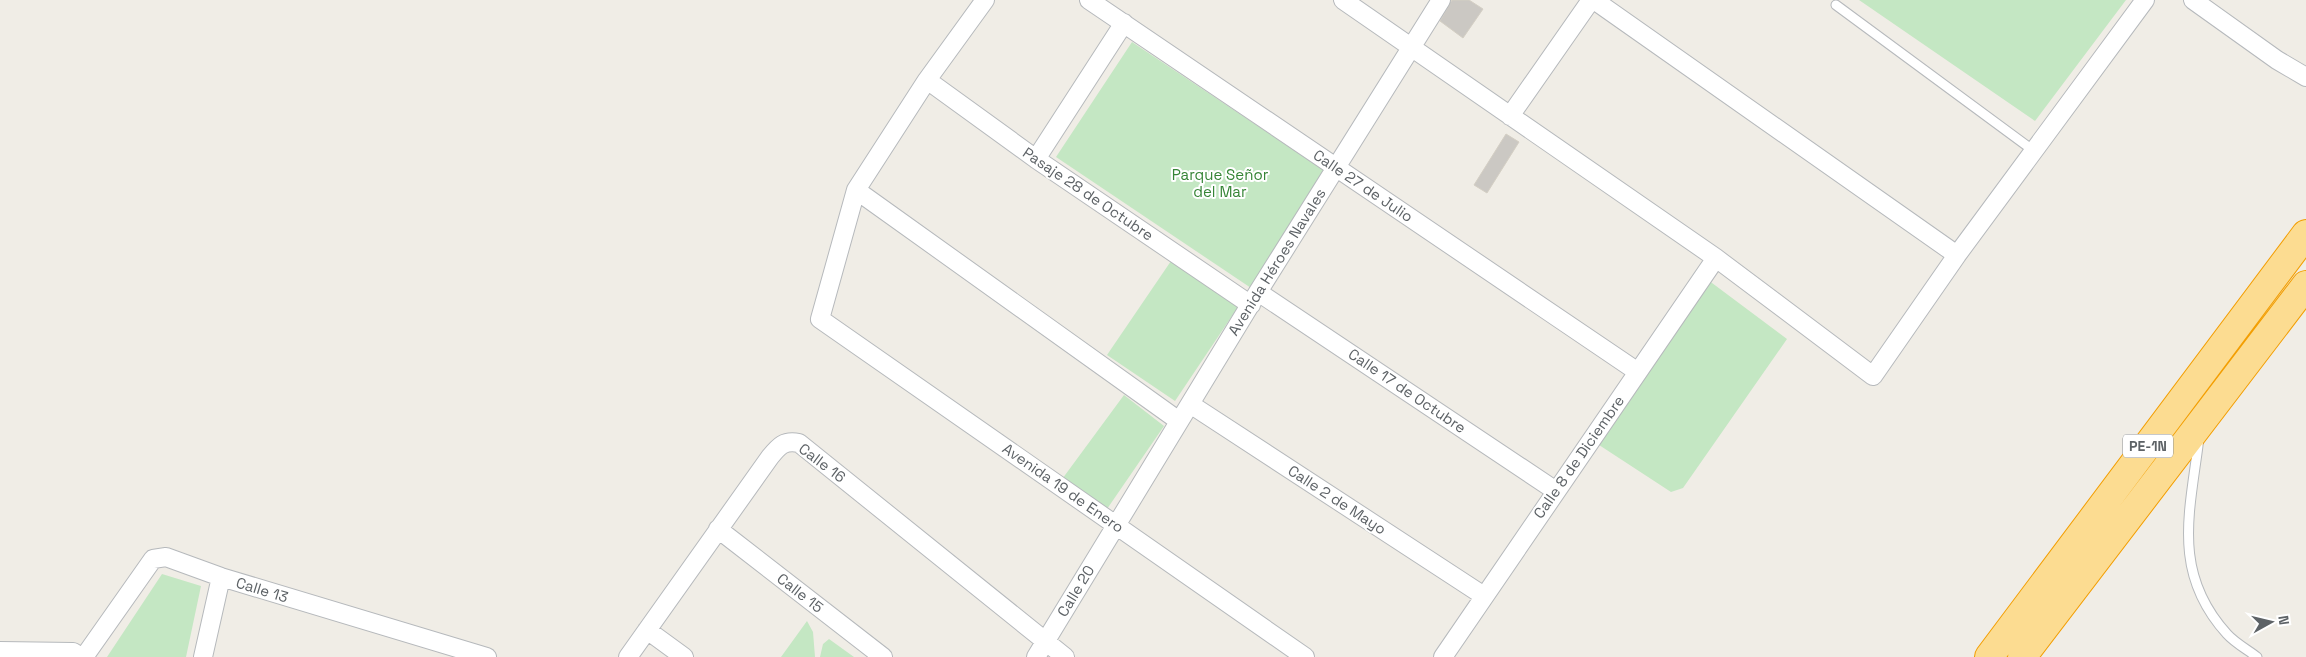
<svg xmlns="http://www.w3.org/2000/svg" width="2306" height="657" viewBox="0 0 2306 657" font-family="'Space Grotesk',sans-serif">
	<rect width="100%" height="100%" fill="#f0ede6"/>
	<path fill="#c4e7c3" d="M1859 0H2126L2035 121Z
		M1132 42 1331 175 1254 290 1056 157Z
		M1171 261 1238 307 1175 401 1107 355Z
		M1708 280 1787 339 1683 488 1671 492 1596 443Z
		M1124 395 1164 426 1107 509 1057 486Z
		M162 574 201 586 186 657H107Z
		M807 621 813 632 815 657H781Z
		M829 639 854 657H820L823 644Z"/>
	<path fill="#cbc8c3" stroke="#d4cfc4" d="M1452 0H1469L1483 9 1463 38 1440 21Z
		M1506 134 1519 142 1487 193 1474 185Z"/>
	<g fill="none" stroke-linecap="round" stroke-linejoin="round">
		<g stroke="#b6b9bc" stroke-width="11">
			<path id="lane" d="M1836 5 2034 151
				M2199 438C2190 512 2171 572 2227 634 2235 643 2248 650 2257 657"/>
		</g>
		<g stroke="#b6b9bc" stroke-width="20">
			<path id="street" d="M985 0 927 80 856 190 820 319 1305 657
				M1089 0 1638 372
				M1343 0 1716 258 1873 376 1957 255 2145 0
				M1594 0 1957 255
				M2193 0 2277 60 2306 77
				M927 80 1036 159 1251 305
				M1510 116 1591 0
				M1036 159 1124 23
				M856 190 1179 421
				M1258 292 1556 491
				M1190 404 1484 596
				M718 529 883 657
				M647 630 684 657
				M0 651 73 652 81 657
				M84 657 153 559 166 557 221 577 487 657
				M203 657 221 577
				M628 657 770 457C779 446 784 440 799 443L1065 657
				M1036 657 1258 292 1441 0
				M1443 657 1716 258"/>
		</g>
		<g stroke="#f39e02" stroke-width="30">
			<path id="highway" d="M1989 657 2306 234
				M2022 657 2306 285"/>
		</g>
		<use href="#lane" stroke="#fff" stroke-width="9"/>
		<use href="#street" stroke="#fff" stroke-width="18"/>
		<use href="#highway" stroke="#fcdc91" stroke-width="28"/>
	</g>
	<g text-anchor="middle" stroke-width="4" stroke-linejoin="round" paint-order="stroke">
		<rect fill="#fff" stroke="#8e9194" stroke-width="1" x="2123" y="434.5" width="50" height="23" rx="4"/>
		<g font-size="14" font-weight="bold" fill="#5d6266">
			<text x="2148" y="451">PE-1N</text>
		</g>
		<g font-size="15" fill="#368536" stroke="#fff">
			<text x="1220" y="180">Parque Señor<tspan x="1220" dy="17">del Mar</tspan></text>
		</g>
		<g font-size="15" fill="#5d6266" stroke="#fff">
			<text transform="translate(1363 186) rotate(34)" y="5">Calle 27 de Julio</text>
			<text transform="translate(1088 194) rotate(34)" y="5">Pasaje 28 de Octubre</text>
			<text transform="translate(1277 262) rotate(-58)" y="5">Avenida Héroes Navales</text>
			<text transform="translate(1407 391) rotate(34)" y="5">Calle 17 de Octubre</text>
			<text transform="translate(1579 457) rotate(-55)" y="5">Calle 8 de Diciembre</text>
			<text transform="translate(822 463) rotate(37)" y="5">Calle 16</text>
			<text transform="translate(1063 488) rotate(35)" y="5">Avenida 19 de Enero</text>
			<text transform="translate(1337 500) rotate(33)" y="5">Calle 2 de Mayo</text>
			<text transform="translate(262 590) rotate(17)" y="5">Calle 13</text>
			<text transform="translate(1076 591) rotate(-59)" y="5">Calle 20</text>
			<text transform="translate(800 593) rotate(38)" y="5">Calle 15</text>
		</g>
	</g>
	<g transform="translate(2271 622) rotate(82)" stroke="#ffffff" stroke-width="4" paint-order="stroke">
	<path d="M0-4L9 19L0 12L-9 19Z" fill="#5d6266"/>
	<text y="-8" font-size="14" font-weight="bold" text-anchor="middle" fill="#5d6266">N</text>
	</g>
</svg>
